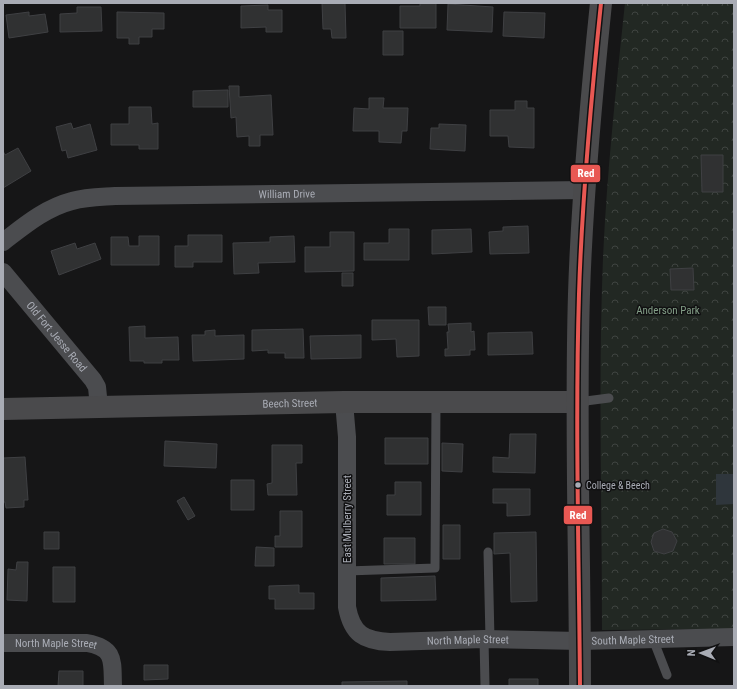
<svg xmlns="http://www.w3.org/2000/svg" width="737" height="689" viewBox="0 0 737 689" font-family="'Roboto Condensed',sans-serif">
	<defs>
		<pattern id="forest-crowns" width="20" height="18" patternUnits="userSpaceOnUse"><rect width="20" height="18" fill="#222823"/><path d="M2 6a3 3 0 1 1 6 0M12 15a3 3 0 1 1 6 0" fill="none" stroke="#3f4441"/></pattern>
	</defs>
	<rect width="100%" height="100%" fill="#161617"/>
	<path fill="url(#forest-crowns)" d="M625 3H734V629L602 630C602 506 598 381 603 258 607 172 616 88 625 3Z"/>
	<path fill="#2f363c" d="M716 474H734V504L716 505Z"/>
	<path fill="#303132" stroke="#3f4043" d="M322 3H345L346 38H332L331 29H323Z
		M420 3H436V28H400V6H420Z
		M448 4 493 7 492 32 447 30Z
		M268 5V10H282V32H266V27L241 28V6Z
		M77 7H101L102 31 60 32V14L77 13Z
		M29 12V16L45 14 48 32 9 38 6 15Z
		M117 12 164 13V29H152V37H139V44H129V38H117Z
		M504 12 545 13 544 38 503 36Z
		M383 31H403V55H383Z
		M229 86H239V97L271 95 273 135H260V146H249V136L237 137 236 117 231 118Z
		M228 90V107H193V91Z
		M369 98H384L383 108H408L407 131H402L401 143 379 142V131H353L354 108 369 109Z
		M515 101H527V108H534V148L509 147 508 136H490V110H515Z
		M129 107H151L152 124 158 123V149H139V145H111V124H129Z
		M71 123 73 129 90 124 97 150 68 158 66 150 62 151 56 127Z
		M439 124 466 125 465 151 430 149 431 128H439Z
		M18 148 31 171 3 188V151L5 155Z
		M701 155H723V192H702Z
		M528 226 529 253 490 254 489 232 503 231V227Z
		M389 229H409V260H364V243H389Z
		M471 229 472 252 432 254V230Z
		M330 232H354V271L305 272V247H330Z
		M188 235H222V262H193V267H175V246H188Z
		M139 236H159V265H111V237H128L129 246H139Z
		M294 236 295 262 258 263 259 273 234 274 233 243 270 242V237Z
		M75 243 77 249 95 243 101 259 59 275 51 251Z
		M693 268 694 290H671L670 269Z
		M342 273H353V286H342Z
		M428 307H446V325H429Z
		M372 320H419V356L397 357 396 339 372 340Z
		M471 323V332L474 331 475 350H470V355L445 356V349H448L447 332H449L448 324Z
		M145 326V338L178 337 179 360H162V363H144V361H130L129 327Z
		M303 329 304 358H285V353H268V350L252 351V330Z
		M215 330V336L244 335V359L193 361 192 335H205V331Z
		M532 332 533 354 488 355V333Z
		M361 335V358L311 359 310 336Z
		M510 434H536L535 473 493 472V457L509 458Z
		M385 438H428V464H385Z
		M165 441 217 444 216 468 164 466Z
		M442 443 463 444 462 472 442 471Z
		M272 445H302V463H296L297 495H268L267 484 272 483Z
		M25 457 28 500H24V507L6 508 5 502H3V458Z
		M231 480H254V510H231Z
		M395 482H421V515H387V495H395Z
		M493 489H530V515L507 516V503H493Z
		M184 497 195 516 188 520 177 501Z
		M280 511H302V547H275V536H280Z
		M443 525H460V559H443Z
		M663 529 672 532 677 541 673 551 664 554 654 551 651 542 654 533Z
		M44 532H59V549H44Z
		M536 532 537 601 511 602 510 553 494 554V533Z
		M384 538H415V564H384Z
		M256 547 274 548V566H255Z
		M17 562H28L27 601 7 600 8 569 16 570Z
		M53 567H75V602H53Z
		M435 576 436 600 381 601V578Z
		M299 585V593H314V609H275V599H269V586Z
		M144 665H168V679L144 680Z
		M59 671H83V686H58Z
		M509 679H538V686H509Z
		M407 681V686H342V682Z"/>
	<g fill="none" stroke-linecap="round" stroke-linejoin="round">
		<path stroke="#4b4c4f" stroke-width="9" d="M578 402 609 398
			M488 552 490 639
			M347 571 435 568 436 402
			M484 639 485 686
			M653 639 667 675"/>
		<g stroke="#4b4c4f" stroke-width="18">
			<path id="s1" d="M3 242C24 226 45 208 72 201 86 197 101 197 115 196L584 190"/>
			<path id="s2" d="M3 272 93 380 97 387 99 407"/>
			<path id="s3" d="M344 402 347 437V607C352 634 364 641 390 642L484 639 580 641 734 637"/>
			<path id="s4" d="M3 643H87C116 648 112 662 113 686"/>
		</g>
		<g stroke="#4a4a4c" stroke-width="22">
			<path id="s5" d="M3 409 344 402H578"/>
			<path d="M580 686C580 556 575 425 579 294 582 197 591 100 601 3"/>
		</g>
		<g stroke="#111112" stroke-width="7">
			<path id="bus-1" d="M580 686C579 555 575 425 579 294 582 197 591 100 601 3"/>
		</g>
		<use href="#bus-1" stroke="#e85853" stroke-width="4"/>
	</g>
	<circle fill="#a9acb5" stroke="#111112" stroke-width="1.5" cx="578" cy="485" r="3.5"/>
	<g text-anchor="middle" stroke-width="3" stroke-linejoin="round" paint-order="stroke">
		<g font-size="10" fill="#a9acb5" stroke="#111112" text-anchor="start">
			<text x="586" y="489">College &amp; Beech</text>
		</g>
		<g font-size="11" fill="#a9acb5" stroke="#111112">
			<text dy="4" stroke="none"><textPath href="#s1" startOffset="296">William Drive</textPath></text>
			<text dy="4" stroke="none"><textPath href="#s2" startOffset="84">Old Fort Jesse Road</textPath></text>
			<text dy="4" stroke="none"><textPath href="#s5" startOffset="287">Beech Street</textPath></text>
			<text transform="translate(347 519) rotate(-90)" y="4">East Mulberry Street</text>
			<text dy="4" stroke="none"><textPath href="#s3" startOffset="510">South Maple Street</textPath></text>
			<text dy="4" stroke="none"><textPath href="#s3" startOffset="345">North Maple Street</textPath></text>
			<text dy="4" stroke="none"><textPath href="#s4" startOffset="53">North Maple Street</textPath></text>
		</g>
		<g font-size="11" fill="#839e87" stroke="#111112">
			<text x="668" y="314">Anderson Park</text>
		</g>
	</g>
	<g stroke="#111112" stroke-width="1.5">
		<rect x="570" y="164" width="31" height="19" rx="4" fill="#e85853"/>
		<rect x="563" y="505" width="30" height="20" rx="4" fill="#e85853"/>
	</g>
	<g font-size="11" text-anchor="middle" font-weight="bold" fill="#fff">
		<text x="586" y="177">Red</text>
		<text x="578" y="519">Red</text>
	</g>
	<rect width="737" height="689" fill="none" stroke="#a9acb5" stroke-width="8"/>
	<g transform="translate(701 653) rotate(271)" stroke="#111112" stroke-width="3" paint-order="stroke">
	<path d="M0-3L7 15L0 10L-7 15Z" fill="#a9acb5"/>
	<text y="-6" font-size="11" font-weight="bold" text-anchor="middle" fill="#a9acb5">N</text>
	</g>
</svg>
